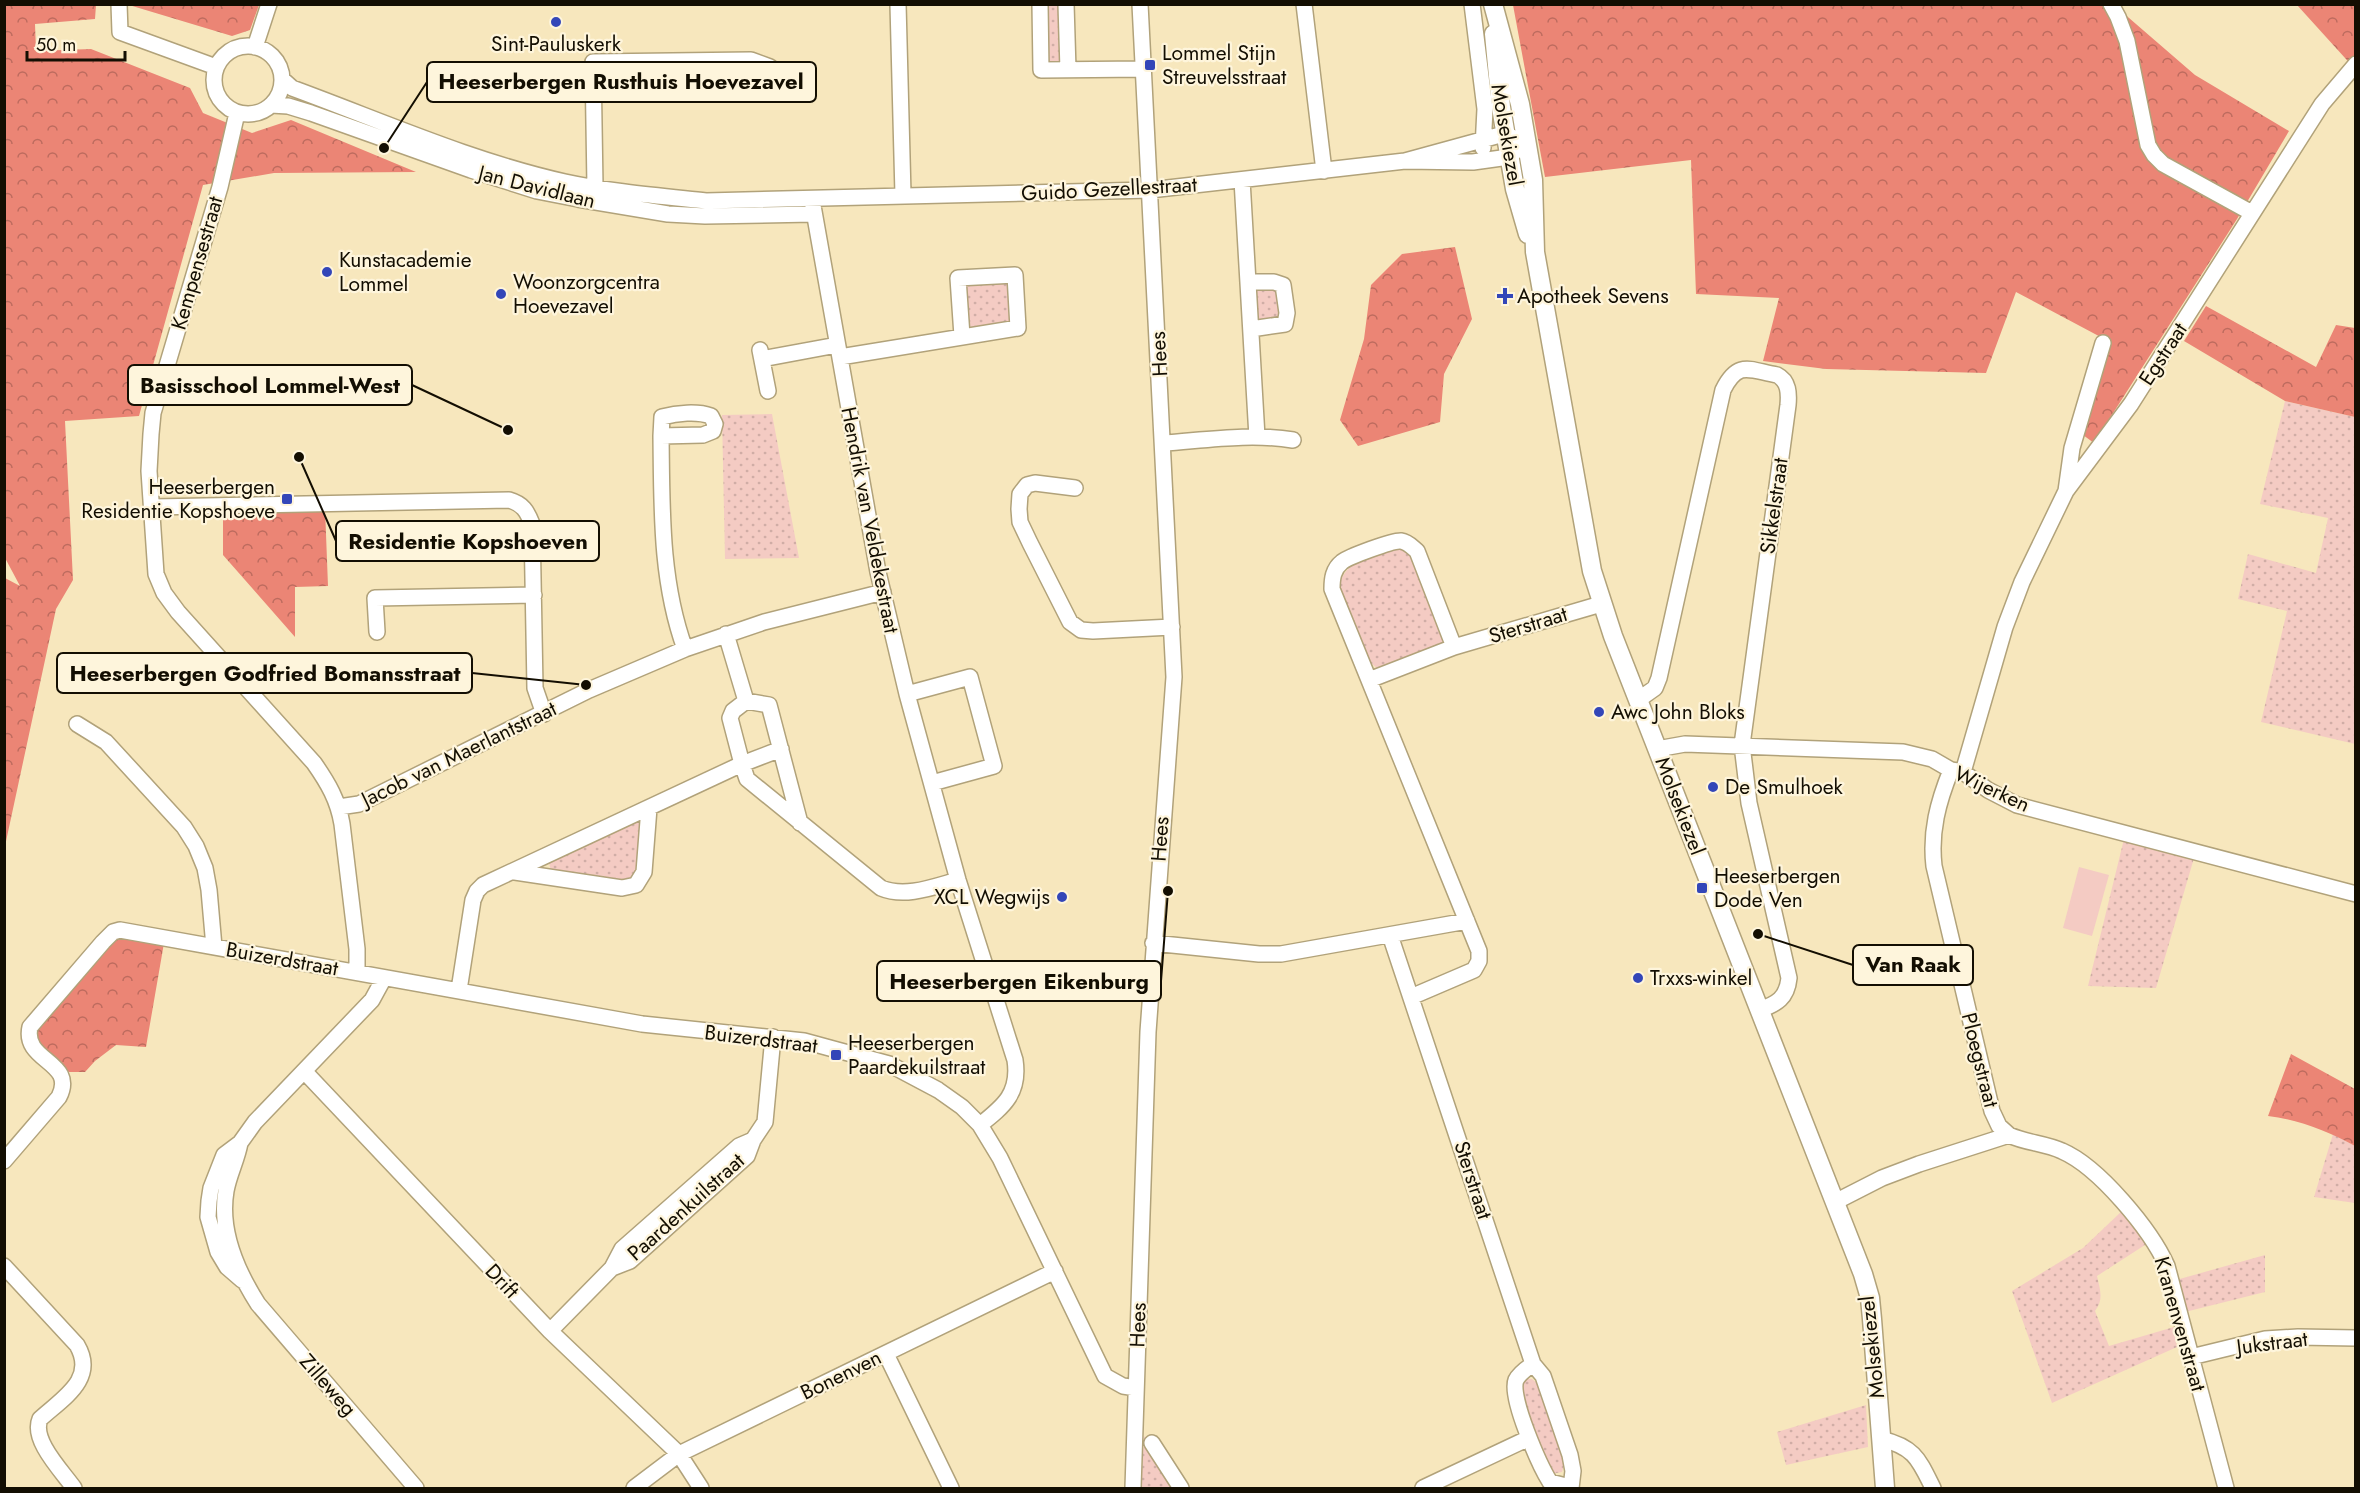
<svg xmlns="http://www.w3.org/2000/svg" width="2360" height="1493" viewBox="0 0 2360 1493" font-family="Jost,sans-serif">
	<defs>
		<pattern id="grass-dots" width="8" height="8" patternUnits="userSpaceOnUse" patternTransform="scale(1.5)"><rect width="8" height="8" fill="#f4cbc3"/><path d="M2 2h.1M6 6h.1" fill="none" stroke="#d0ada6" stroke-width="1.8" stroke-linecap="round"/></pattern>
		<pattern id="forest-crowns" width="20" height="18" patternUnits="userSpaceOnUse" patternTransform="scale(1.5)"><rect width="20" height="18" fill="#eb8575"/><path d="M2 6a3 3 0 1 1 6 0M12 15a3 3 0 1 1 6 0" fill="none" stroke="#bd6b5e"/></pattern>
	</defs>
	<rect width="100%" height="100%" fill="#f7e7bd"/>
	<path fill="url(#grass-dots)" d="M1048 5H1058L1062 10 1061 61 1058 66 1047 65 1045 10Z
		M1005 281 1011 288V320L1008 324 975 329 967 325 966 286 970 283Z
		M1275 287 1281 320 1257 322 1254 292 1256 289Z
		M2285 401 2355 417V744L2261 722 2287 611 2238 599 2248 554 2316 573 2328 518 2260 504Z
		M772 414 799 558 725 559 722 415Z
		M1393 547 1408 552 1413 559 1442 633 1443 641 1439 647 1386 669 1377 668 1367 660 1339 587C1344 561 1371 556 1393 547Z
		M639 820 642 823 641 869 634 882 551 871 549 863 551 859Z
		M2124 839 2194 858 2156 988 2088 986Z
		M2333 1134 2355 1146V1203L2314 1197Z
		M2123 1210 2148 1243 2097 1276C2100 1289 2104 1300 2095 1311L2109 1346 2174 1327 2177 1347 2052 1403 2012 1291 2083 1248Z
		M2265 1255V1292L2185 1312 2176 1280Z
		M1526 1379H1532L1539 1385 1565 1460 1562 1472 1551 1474 1547 1469 1519 1387Z
		M1866 1405 1868 1447 1786 1465 1777 1432Z
		M1144 1436 1177 1488H1141Z"/>
	<path fill="url(#forest-crowns)" d="M5 5H96L95 19 35 24 36 51 91 49 190 88 203 113 252 133 291 120 416 172 274 173 203 185 139 416 65 421 73 580 56 609 5 846V578L20 586 4 556Z
		M129 5H259L250 30 232 36Z
		M1513 5H2114L2195 75 2289 131 2237 219 2094 443 2083 435 2110 342 2016 292 1986 373 1826 369 1763 361 1779 298 1696 294 1691 160 1545 177Z
		M2297 5H2355V69Z
		M1455 247 1472 319 1444 374 1440 422 1358 446 1340 420 1364 339 1371 285 1402 254Z
		M2206 306 2316 367 2336 325 2355 328V417L2285 401 2184 341Z
		M325 508 328 586 295 587V637L223 555V510Z
		M128 937 164 943 146 1047 116 1045 95 1061 85 1072H69L34 1040 36 1029 115 938Z
		M2291 1054 2355 1089V1146C2327 1131 2300 1120 2268 1116Z"/>
	<path fill="#f4cbc3" d="M2079 867 2109 875 2092 936 2063 928Z"/>
	<g fill="none" stroke-linecap="round" stroke-linejoin="round">
		<g stroke="#b1a27a" stroke-width="18">
			<path id="minor" d="M119 4 120 32 216 67
				M898 4 903 195
				M1040 4 1041 70 1144 69
				M1066 4 1068 70
				M1304 4 1324 171
				M1472 4 1485 109 1483 148
				M2111 4 2118 17 2127 41 2148 145 2154 155 2163 164 2252 213
				M214 80a34 34 0 1 1 68 0a34 34 0 1 1-68 0Z
				M255 47 269 4
				M282 79 292 88C382 121 471 161 565 182 611 192 659 196 706 201L1150 190 1405 161 1473 162 1509 157 1526 142 1506 135H1500L1405 161
				M271 105 288 106 311 113 471 170 537 191 578 199 668 214 705 216 813 214
				M237 113 220 187 153 413 151 434 149 471 156 574 164 593 178 612 314 763C328 783 338 800 342 824L357 949V971
				M1242 180 1257 437
				M595 187 593 62 751 60 770 67
				M812 200 878 572 907 694 958 880 1015 1060C1020 1093 1004 1106 980 1125
				M1249 282H1274L1283 285 1287 313 1285 324 1251 329
				M760 350 768 391
				M840 357 1018 328 1015 275 958 278 962 336
				M762 359 837 345
				M661 436 662 417C677 413 697 411 711 416L715 424 713 431 703 435 661 436C662 508 660 580 685 649
				M1164 443C1206 440 1251 433 1293 440
				M1075 488 1035 483 1027 485 1020 494 1019 509 1020 522 1030 543 1070 622 1081 630 1093 631 1172 627
				M2066 491 2131 404 2322 104 2356 64
				M153 507 509 500C523 504 527 511 532 524L535 688 544 714
				M377 632 375 598 534 595
				M726 634 746 701
				M1369 680 1454 647 1601 604
				M907 694 970 677 994 766 932 783
				M1638 700 1655 688 1659 678 1723 390C1738 360 1749 370 1777 375 1789 381 1789 394 1788 405L1742 745 1749 803 1789 978C1787 998 1777 1004 1759 1010
				M77 724 106 742 184 827 196 846 205 868 209 890 214 947
				M781 749 742 764 730 718 733 711 746 701 769 705 800 823
				M1657 749 1685 744 1903 752 1932 759 1951 770 1963 772 1988 790 2017 805 2356 894
				M1951 770C1938 802 1930 832 1934 866L1992 1111 1999 1126 2009 1135
				M1963 772 2005 627 2022 582 2066 491 2072 448 2103 343
				M339 807 359 804 589 690 685 649 764 622 883 592
				M515 872 622 888 636 885 644 872 649 808
				M1390 935 1533 1364
				M1153 943 1259 954H1281L1467 921
				M459 990 473 900 477 891 483 885 742 764 747 779 881 888C905 898 933 887 958 880
				M1411 997 1474 970 1479 961V951L1332 589C1332 579 1333 569 1342 562 1348 557 1393 540 1401 541 1408 542 1412 547 1417 551L1454 647
				M304 1071 550 1331 679 1454 701 1488
				M240 1143C237 1160 229 1174 226 1191 219 1231 237 1271 258 1304L416 1488
				M4 1161 59 1097C77 1061 22 1062 30 1027L103 942 113 932 120 930 642 1024 804 1041 837 1050 889 1064 938 1090 962 1107 980 1125 1000 1158 1105 1376 1123 1386 1136 1388
				M1835 1202 1882 1178 1919 1164 2009 1135C2026 1143 2045 1143 2062 1151 2099 1167 2151 1230 2167 1266L2226 1488
				M4 1266 77 1345C97 1379 63 1398 40 1419 31 1440 62 1471 74 1488
				M612 1268 630 1261 747 1156 753 1140 765 1122 773 1037
				M242 1280 227 1267 218 1252 208 1217 209 1201 211 1188 224 1155 240 1143 255 1122 372 1000 384 978
				M550 1331 612 1268 622 1249 739 1146 753 1140
				M886 1354 951 1488
				M2191 1357 2265 1339 2298 1337 2356 1338
				M1881 1439C1915 1447 1919 1460 1933 1488
				M1152 1443 1181 1488
				M1570 1487 1550 1482C1540 1466 1509 1397 1516 1380 1519 1374 1527 1368 1533 1364L1543 1376 1570 1455 1573 1471 1571 1488
				M634 1488 679 1454 1055 1271
				M1133 1488 1148 1032 1174 677 1140 4
				M1423 1488 1529 1438"/>
		</g>
		<g stroke="#b1a27a" stroke-width="21">
			<path id="major" d="M1493 4 1520 104 1533 180 1535 252 1592 571 1613 636 1863 1274 1870 1298 1872 1319 1885 1488
				M1494 34 1501 107 1515 189 1528 234"/>
		</g>
		<use href="#minor" stroke="#fff" stroke-width="15"/>
		<use href="#major" stroke="#fff" stroke-width="18"/>
	</g>
	<g fill="#3346b8" stroke="#fef5dc" stroke-width="2">
		<circle cx="556" cy="22" r="6"/>
		<rect x="1144" y="59" width="12" height="12" rx="3"/>
		<circle cx="327" cy="272" r="6"/>
		<circle cx="501" cy="294" r="6"/>
		<path d="M1502 287h6v6h6v6h-6v6h-6v-6h-6v-6h6z"/>
		<rect x="281" y="493" width="12" height="12" rx="3"/>
		<circle cx="1599" cy="712" r="6"/>
		<circle cx="1713" cy="787" r="6"/>
		<rect x="1696" y="882" width="12" height="12" rx="3"/>
		<circle cx="1062" cy="897" r="6"/>
		<circle cx="1638" cy="978" r="6"/>
		<rect x="830" y="1049" width="12" height="12" rx="3"/>
	</g>
	<g text-anchor="middle" stroke-width="4.5" stroke-linejoin="round" paint-order="stroke">
		<g font-size="21" fill="#130e02" stroke="#fef5dc" text-anchor="start">
			<text x="556" y="51" text-anchor="middle">Sint-Pauluskerk</text>
			<text x="1162" y="60">Lommel Stijn<tspan x="1162" dy="24">Streuvelsstraat</tspan></text>
			<text x="339" y="267">Kunstacademie<tspan x="339" dy="24">Lommel</tspan></text>
			<text x="513" y="289">Woonzorgcentra<tspan x="513" dy="24">Hoevezavel</tspan></text>
			<text x="1517" y="303">Apotheek Sevens</text>
			<text x="275" y="494" text-anchor="end">Heeserbergen<tspan x="275" dy="24">Residentie Kopshoeve</tspan></text>
			<text x="1611" y="719">Awc John Bloks</text>
			<text x="1725" y="794">De Smulhoek</text>
			<text x="1714" y="883">Heeserbergen<tspan x="1714" dy="24">Dode Ven</tspan></text>
			<text x="1050" y="904" text-anchor="end">XCL Wegwijs</text>
			<text x="1650" y="985">Trxxs-winkel</text>
			<text x="848" y="1050">Heeserbergen<tspan x="848" dy="24">Paardekuilstraat</tspan></text>
		</g>
		<g font-size="21" fill="#130e02" stroke="#fef5dc">
			<text transform="translate(1507 135) rotate(80)" y="7">Molsekiezel</text>
			<text transform="translate(537 187) rotate(14)" y="7">Jan Davidlaan</text>
			<text transform="translate(1109 189) rotate(-3)" y="7">Guido Gezellestraat</text>
			<text transform="translate(197 263) rotate(-74)" y="7">Kempensestraat</text>
			<text transform="translate(1159 354) rotate(-93)" y="7">Hees</text>
			<text transform="translate(2163 354) rotate(-57)" y="7">Egstraat</text>
			<text transform="translate(1774 506) rotate(-82)" y="7">Sikkelstraat</text>
			<text transform="translate(870 520) rotate(79)" y="7">Hendrik van Veldekestraat</text>
			<text transform="translate(1528 625) rotate(-17)" y="7">Sterstraat</text>
			<text transform="translate(459 754) rotate(-26)" y="7">Jacob van Maerlantstraat</text>
			<text transform="translate(1992 789) rotate(25)" y="7">Wijerken</text>
			<text transform="translate(1680 806) rotate(69)" y="7">Molsekiezel</text>
			<text transform="translate(1160 839) rotate(-86)" y="7">Hees</text>
			<text transform="translate(282 959) rotate(10)" y="7">Buizerdstraat</text>
			<text transform="translate(761 1039) rotate(7)" y="7">Buizerdstraat</text>
			<text transform="translate(1980 1060) rotate(76)" y="7">Ploegstraat</text>
			<text transform="translate(1473 1180) rotate(72)" y="7">Sterstraat</text>
			<text transform="translate(686 1207) rotate(-42)" y="7">Paardenkuilstraat</text>
			<text transform="translate(502 1281) rotate(47)" y="7">Drift</text>
			<text transform="translate(2180 1324) rotate(74)" y="7">Kranenvenstraat</text>
			<text transform="translate(1138 1325) rotate(-88)" y="7">Hees</text>
			<text transform="translate(2272 1343) rotate(-7)" y="7">Jukstraat</text>
			<text transform="translate(1872 1347) rotate(-96)" y="7">Molsekiezel</text>
			<text transform="translate(841 1375) rotate(-26)" y="7">Bonenven</text>
			<text transform="translate(328 1385) rotate(49)" y="7">Zilleweg</text>
		</g>
	</g>
	<path fill="none" stroke="#130e02" stroke-width="2" d="M384 148L427 82M508 430L412 385M299 457L336 541M586 685L472 673M1758 934L1853 965M1168 891L1161 981"/>
	<g fill="#130e02" stroke="#fef5dc" stroke-width="2">
		<circle cx="384" cy="148" r="6"/>
		<circle cx="508" cy="430" r="6"/>
		<circle cx="299" cy="457" r="6"/>
		<circle cx="586" cy="685" r="6"/>
		<circle cx="1758" cy="934" r="6"/>
		<circle cx="1168" cy="891" r="6"/>
	</g>
	<g fill="#fef5dc" stroke="#130e02" stroke-width="2">
		<rect x="427" y="62" width="389" height="40" rx="6"/>
		<rect x="128" y="365" width="284" height="40" rx="6"/>
		<rect x="336" y="521" width="263" height="40" rx="6"/>
		<rect x="57" y="653" width="415" height="40" rx="6"/>
		<rect x="1853" y="945" width="120" height="40" rx="6"/>
		<rect x="877" y="961" width="284" height="40" rx="6"/>
	</g>
	<g font-size="22" text-anchor="middle" font-weight="bold" fill="#130e02">
		<text x="621" y="89">Heeserbergen Rusthuis Hoevezavel</text>
		<text x="270" y="393">Basisschool Lommel-West</text>
		<text x="468" y="549">Residentie Kopshoeven</text>
		<text x="265" y="681">Heeserbergen Godfried Bomansstraat</text>
		<text x="1913" y="972">Van Raak</text>
		<text x="1019" y="989">Heeserbergen Eikenburg</text>
	</g>
	<rect width="2360" height="1493" fill="none" stroke="#130e02" stroke-width="12"/>
	<path d="M27 51v9h98v-9" fill="none" stroke="#130e02" stroke-width="3"/>
	<text x="36" y="51" font-size="18" fill="#130e02" stroke="#fef5dc" stroke-width="4.5" paint-order="stroke">50 m</text>
</svg>
